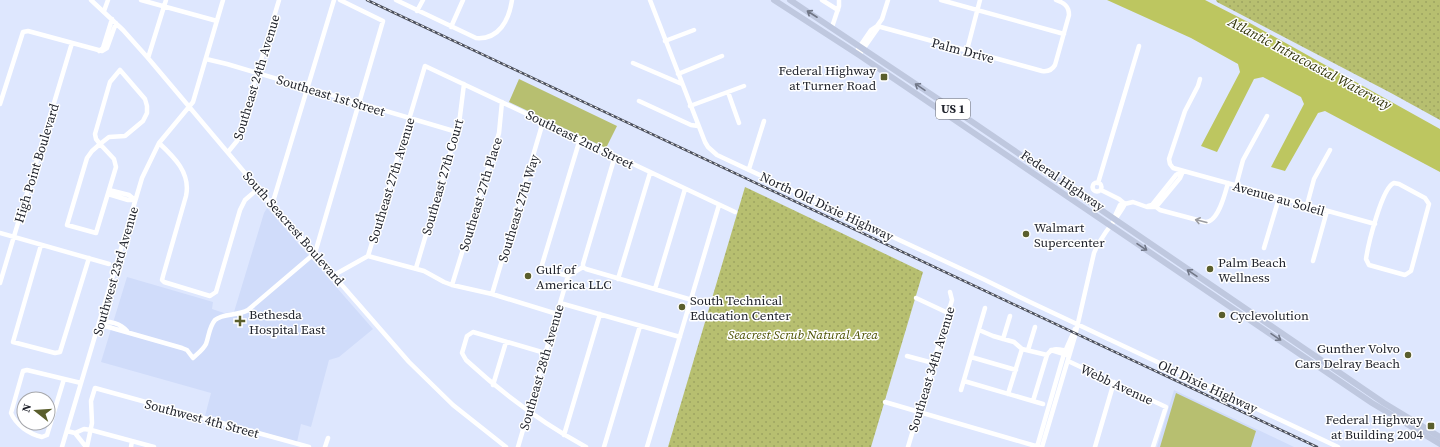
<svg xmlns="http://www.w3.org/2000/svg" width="1440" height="447" viewBox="0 0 1440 447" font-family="'Source Serif 4',serif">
	<defs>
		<pattern id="grass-dots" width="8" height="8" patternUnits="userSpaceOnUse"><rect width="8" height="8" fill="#b7bf70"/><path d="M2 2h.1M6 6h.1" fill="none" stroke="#9da461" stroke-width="1.8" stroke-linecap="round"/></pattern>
	</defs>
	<rect width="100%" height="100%" fill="#dee7fe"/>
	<path fill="#d0dcfa" d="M267 208 373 329 339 357 329 360 311 427 301 424 297 442 205 416 211 393 101 362 127 277 213 302 212 309 224 313 234 312 264 213Z
		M1174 390 1294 447H1157Z"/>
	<path fill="url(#grass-dots)" d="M1216 0H1440V120L1391 93 1217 2Z
		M745 187 923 272 871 447H668Z"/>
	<path fill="#b7bf70" d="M519 79 617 126 606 148 509 102Z
		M1176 393 1256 431 1251 447H1160Z"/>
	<path fill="#bdc660" d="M1107 0H1205L1248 22 1440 129V172L1325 111 1318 113 1285 171 1271 167 1304 104 1301 97 1263 77 1254 79 1217 152 1201 146 1240 72 1238 64 1191 38Z"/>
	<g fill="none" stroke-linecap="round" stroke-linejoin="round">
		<path stroke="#fff" stroke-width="4.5" d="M91 0 123 30 148 58 272 205 409 362 453 405 506 447
			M141 0 217 21
			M396 0 476 38C499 40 509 20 512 0
			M650 0 705 142 708 147 717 155 983 279 1030 302 1338 447
			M822 0 838 10
			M941 0 1064 34
			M104 11 108 0
			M417 11 423 0
			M877 26 1042 71C1048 72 1052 70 1055 65L1069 15C1069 6 1064 3 1056 0
			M451 27 463 0
			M832 27 839 6V0
			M665 41 694 30
			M858 49 871 30 877 26
			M967 50 980 0
			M99 51 103 48 112 19
			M859 55 878 28 877 26 882 19 888 0
			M148 58 166 0
			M206 59 227 64 457 132
			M633 63 682 84
			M120 70 145 99 147 106V113L143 121 125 136 109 137 100 144 96 139 95 134 110 82Z
			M678 74 722 56
			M1200 79 1198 86 1185 111 1169 159 1170 164 1173 168 1375 224
			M728 92 739 123
			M639 101 691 125 698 126
			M0 104 23 32 28 31 102 51 107 48 116 23
			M690 106 744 86
			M159 143C174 157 191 173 186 196L163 276 162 280 164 282 210 296 216 292 240 210 245 200 259 188
			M100 144 114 159 116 167 96 233 67 225 87 158 92 151Z
			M228 152 237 141 279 0
			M749 169 764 121
			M1092.5 187a4.5 4.5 0 1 1 9 0a4.5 4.5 0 1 1-9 0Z
			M1098 183 1139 46
			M1394 183 1399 184 1425 198 1429 204 1411 271 1405 275 1369 265 1366 259C1368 245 1382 187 1394 183Z
			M1236 186 1243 160 1267 116
			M109 190 129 195 135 200
			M1101 190 1119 199 1125 204
			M108 194 128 200H135
			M272 205 334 0
			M1307 205 1314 179 1330 150
			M1148 206 1152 205 1176 175 1183 171
			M1156 207 1160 210 1205 222C1218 223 1225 194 1228 183
			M1115 216 1120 205 1133 202 1147 207H1156L1180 178 1183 171
			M0 233 109 264
			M41 245 13 342 55 353 60 352 89 258
			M1264 248 1279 198
			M315 253 383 21 340 0
			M368 256 424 271 444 282 452 285 492 294 557 314
			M1313 261 1327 211
			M583 267V264L615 156
			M583 267 586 269 692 300
			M416 268 459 124 464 84
			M334 275 368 256 425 66 735 212
			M568 276 541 268 580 139
			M618 279 650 173
			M0 283 72 43
			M452 285 499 133 502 102
			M655 289 685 189
			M492 294 543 122
			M916 298 948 313
			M560 303 680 337
			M100 322 105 326 182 348 187 350 193 358C197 354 203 350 206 344 209 336 209 327 215 320 223 313 238 316 248 310L315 253
			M100 322C109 320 121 324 127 331
			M979 330 993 336 1014 342 1022 349 1047 355C1052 346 1060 350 1069 351
			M1003 339 1010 316
			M1028 350 1035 327
			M1051 350 1067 355
			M545 353 473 332 467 336 462 353 466 360C503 394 542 423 586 447
			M907 356 933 363
			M971 357 1016 370
			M1068 361 1166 407 1153 447
			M64 379 47 435 42 437C29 434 16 425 11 413L23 371 27 370 81 383
			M964 381 1043 404
			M493 385 506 342
			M961 390 985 308
			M1008 394 1022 349
			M1033 401 1047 355
			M885 402 1039 447
			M67 431 75 433 86 447
			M75 433 84 429 91 430 154 447
			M564 435 600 314
			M62 447 142 178 159 143 193 102 223 0
			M87 447 92 423 91 401 95 388 309 447
			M131 447 132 441
			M325 447 328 438
			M518 447 568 276 583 267
			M604 447 640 326
			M647 447 719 205
			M908 447 952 300 950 292
			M1037 447 1064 354 1075 329
			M1042 447 1075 336 1094 253C1102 233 1116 221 1125 204
			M1095 447 1114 382"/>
		<path stroke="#bfc8df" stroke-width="6" d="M774 0 859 55 1372 403 1440 444
			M790 0 965 117 1384 403 1440 437"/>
		<g stroke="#4b4f5b" stroke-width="2.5">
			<path id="rail" d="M367 0 1317 447"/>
		</g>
		<use href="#rail" stroke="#fff" stroke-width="1" stroke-dasharray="3" stroke-linecap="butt"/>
	</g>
	<defs><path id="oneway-shaft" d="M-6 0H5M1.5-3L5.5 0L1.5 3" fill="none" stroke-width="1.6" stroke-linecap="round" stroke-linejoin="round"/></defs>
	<g stroke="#707686">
		<use href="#oneway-shaft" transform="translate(812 14) rotate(-147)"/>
		<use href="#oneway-shaft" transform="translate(920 87) rotate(-146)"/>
		<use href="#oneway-shaft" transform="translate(1142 247) rotate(34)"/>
		<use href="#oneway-shaft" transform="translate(1192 273) rotate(-146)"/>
		<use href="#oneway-shaft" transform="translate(1276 337) rotate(34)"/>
	</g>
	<use stroke="#9b9ca0" href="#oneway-shaft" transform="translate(1201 221) rotate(-166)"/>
	<g fill="#5a5e2c" stroke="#fff" stroke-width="1.5">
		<rect x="880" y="73" width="8" height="8" rx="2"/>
		<circle cx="1026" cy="234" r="4"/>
		<circle cx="1210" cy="269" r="4"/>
		<circle cx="528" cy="276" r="4"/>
		<circle cx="682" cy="307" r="4"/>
		<circle cx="1222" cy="315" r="4"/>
		<path d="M238 315h4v4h4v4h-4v4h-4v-4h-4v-4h4z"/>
		<circle cx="1408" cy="355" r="4"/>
		<rect x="1427" y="422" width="8" height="8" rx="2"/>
	</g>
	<g text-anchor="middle" stroke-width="3" stroke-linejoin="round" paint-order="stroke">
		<rect fill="#fff" stroke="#64666c" stroke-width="1" x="936" y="99" width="34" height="20" rx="3"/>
		<g font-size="12" font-weight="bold" fill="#21242d">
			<text x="953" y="113">US 1</text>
		</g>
		<g font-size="13" fill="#21242d" stroke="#fff">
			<text transform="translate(963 50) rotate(15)" y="5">Palm Drive</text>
			<text transform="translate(256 77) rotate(-73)" y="5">Southeast 24th Avenue</text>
			<text transform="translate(331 95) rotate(17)" y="5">Southeast 1st Street</text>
			<text transform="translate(580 139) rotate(26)" y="5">Southeast 2nd Street</text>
			<text transform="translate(36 163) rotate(-73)" y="5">High Point Boulevard</text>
			<text transform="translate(442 177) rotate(-74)" y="5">Southeast 27th Court</text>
			<text transform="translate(391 180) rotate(-73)" y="5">Southeast 27th Avenue</text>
			<text transform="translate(1063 180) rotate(34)" y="5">Federal Highway</text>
			<text transform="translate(480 194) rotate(-73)" y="5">Southeast 27th Place</text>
			<text transform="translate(1279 198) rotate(16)" y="5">Avenue au Soleil</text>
			<text transform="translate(827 206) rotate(25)" y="5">North Old Dixie Highway</text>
			<text transform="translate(518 208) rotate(-73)" y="5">Southeast 27th Way</text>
			<text transform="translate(294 228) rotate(49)" y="5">South Seacrest Boulevard</text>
			<text transform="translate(115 271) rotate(-74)" y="5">Southwest 23rd Avenue</text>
			<text transform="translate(541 367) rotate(-74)" y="5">Southeast 28th Avenue</text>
			<text transform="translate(931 369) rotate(-73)" y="5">Southeast 34th Avenue</text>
			<text transform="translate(1117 384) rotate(25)" y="5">Webb Avenue</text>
			<text transform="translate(1208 386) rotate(25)" y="5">Old Dixie Highway</text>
			<text transform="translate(202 418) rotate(15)" y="5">Southwest 4th Street</text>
		</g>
		<g font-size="13" fill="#21242d" stroke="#fff" text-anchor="start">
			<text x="876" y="75" text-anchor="end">Federal Highway<tspan x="876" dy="15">at Turner Road</tspan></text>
			<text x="1034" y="232">Walmart<tspan x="1034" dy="15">Supercenter</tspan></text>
			<text x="1218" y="267">Palm Beach<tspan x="1218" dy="15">Wellness</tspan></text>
			<text x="536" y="274">Gulf of<tspan x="536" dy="15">America LLC</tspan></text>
			<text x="690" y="305">South Technical<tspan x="690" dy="15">Education Center</tspan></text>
			<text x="249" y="319">Bethesda<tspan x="249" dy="15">Hospital East</tspan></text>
			<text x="1230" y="320">Cyclevolution</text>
			<text x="1400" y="353" text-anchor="end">Gunther Volvo<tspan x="1400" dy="15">Cars Delray Beach</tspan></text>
			<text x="1423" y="424" text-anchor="end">Federal Highway<tspan x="1423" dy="15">at Building 2004</tspan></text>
		</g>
		<g font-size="13" font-style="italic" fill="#4c5100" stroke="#fff">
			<text x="803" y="339">Seacrest Scrub Natural Area</text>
		</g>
		<g font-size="14" font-style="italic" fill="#303307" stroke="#fff">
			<text transform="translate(1310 63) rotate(28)" y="5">Atlantic Intracoastal Waterway</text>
		</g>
	</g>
	<g transform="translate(36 411) rotate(287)"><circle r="19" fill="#ffffff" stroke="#a6a7ab"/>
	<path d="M0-3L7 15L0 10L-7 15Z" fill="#5a5e2c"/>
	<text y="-6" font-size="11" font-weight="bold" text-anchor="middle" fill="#21242d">N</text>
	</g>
</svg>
